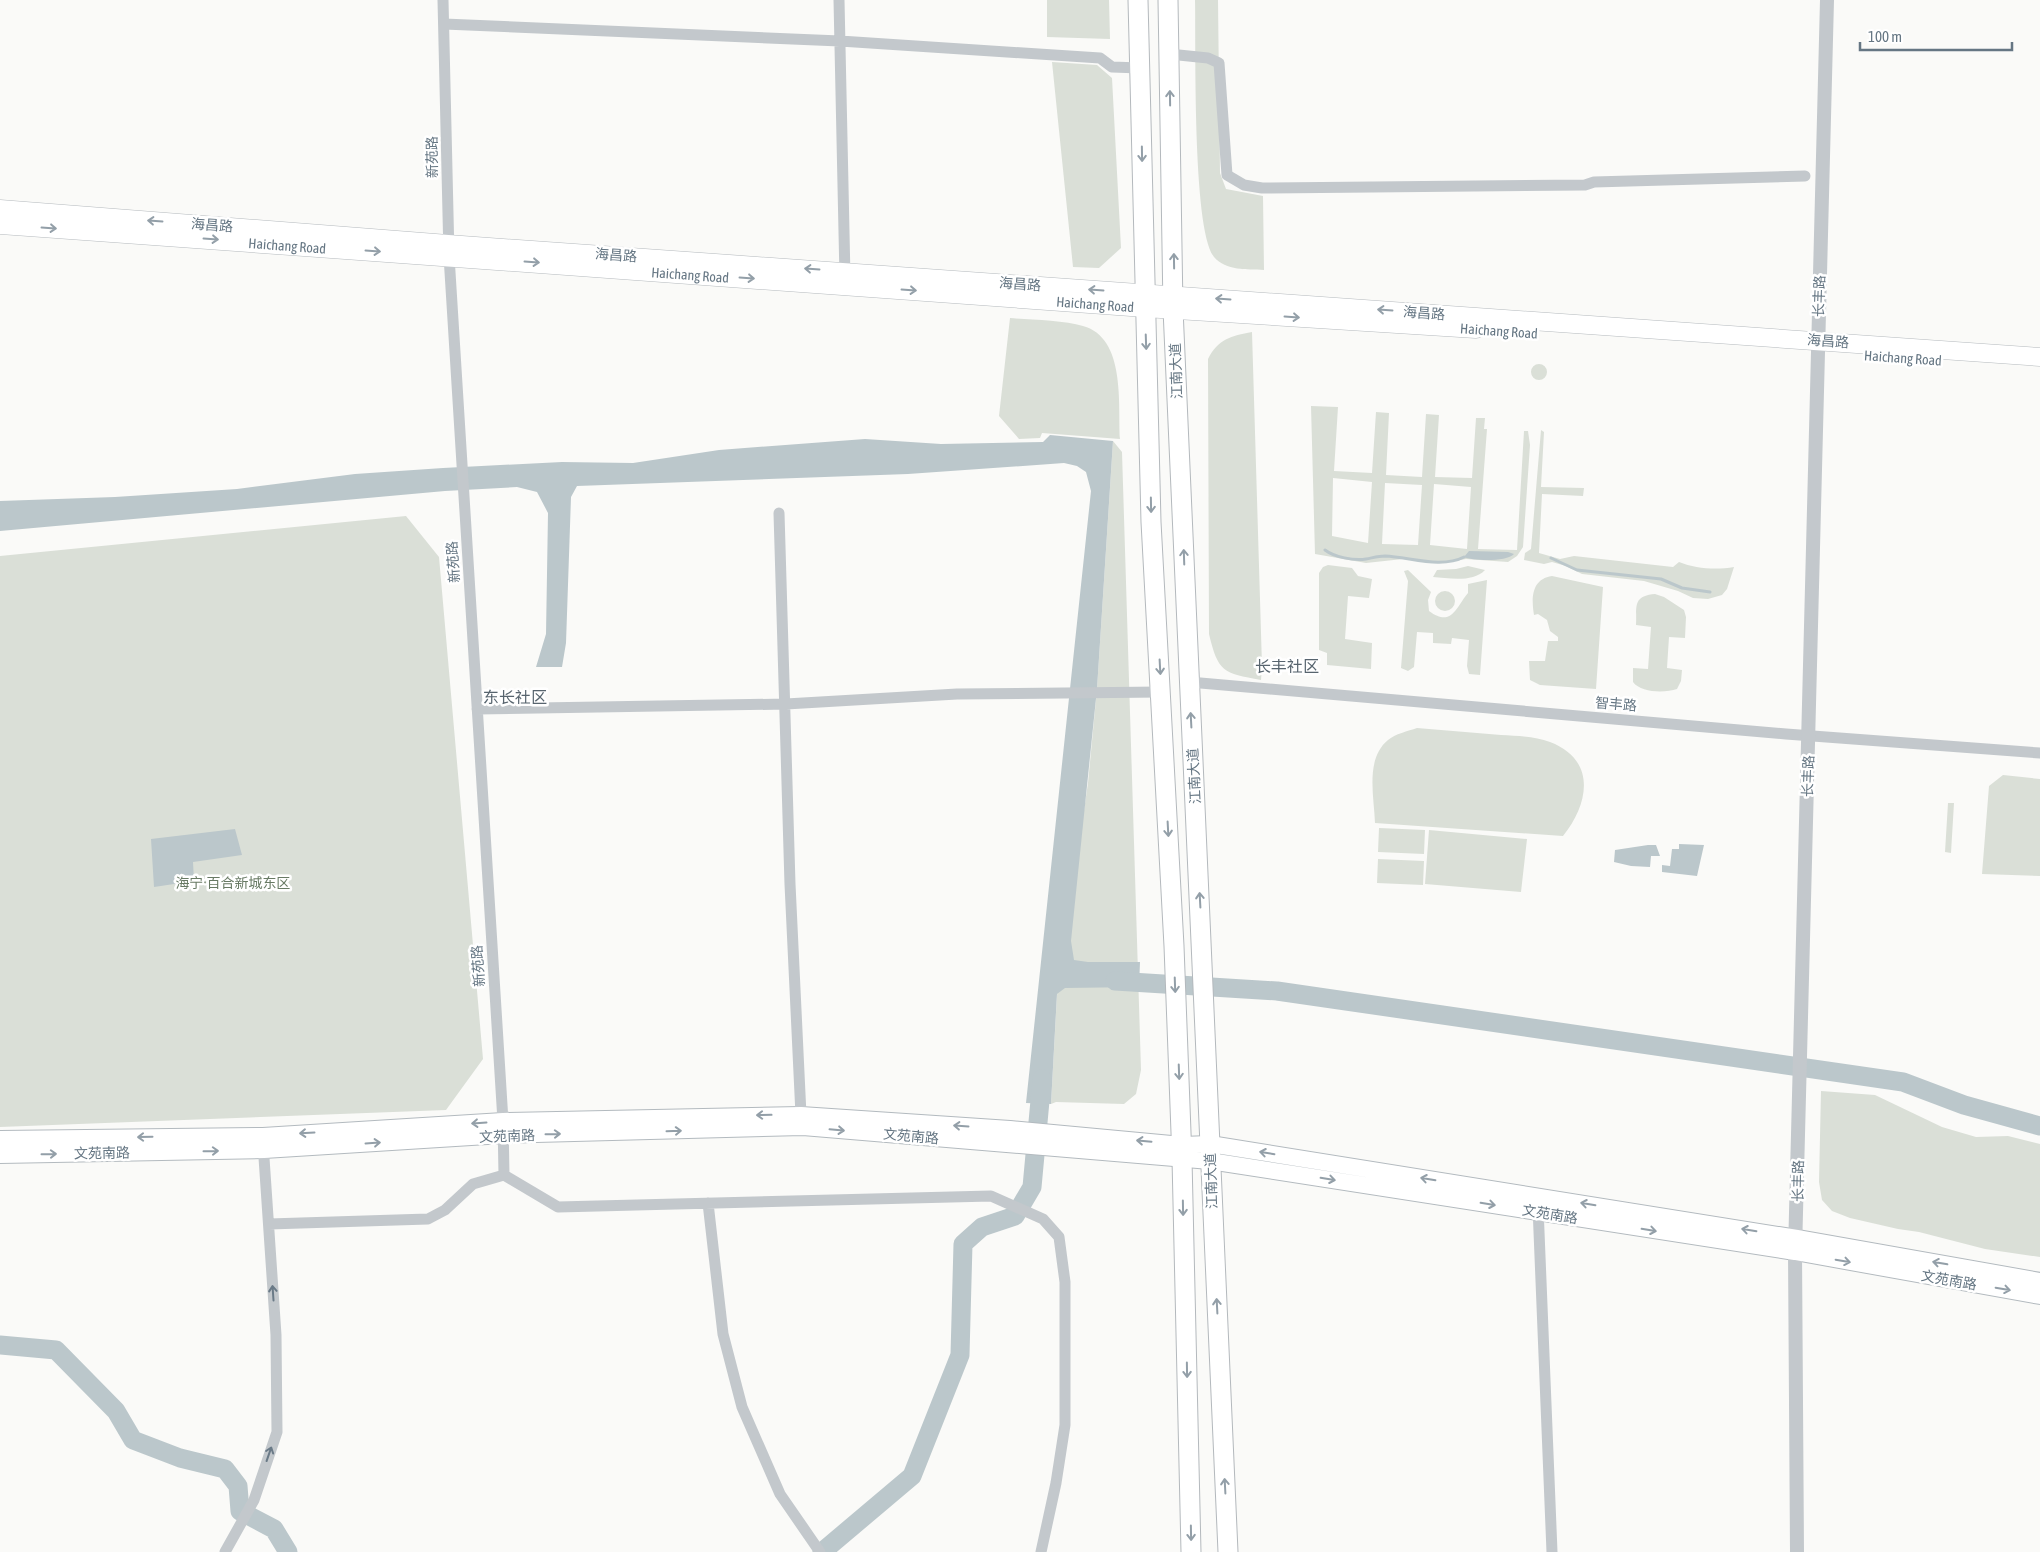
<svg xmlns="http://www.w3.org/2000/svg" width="2040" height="1552" viewBox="0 0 2040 1552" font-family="'Asap Condensed','Noto Sans SC',sans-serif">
	<rect width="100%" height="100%" fill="#fafaf8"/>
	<path fill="#dadfd7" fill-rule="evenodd" d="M1047 0H1109L1110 39 1047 37Z
		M1195 0H1218L1220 173 1226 189 1263 196 1264 270C1247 269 1226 271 1214 257 1192 229 1196 45 1195 0Z
		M1052 62 1097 65 1112 78 1121 248 1099 268 1073 267Z
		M1010 318C1031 320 1064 320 1083 326 1126 338 1118 404 1120 439L1042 433 1040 438 1019 439 999 416Z
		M1252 332 1262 666 1261 680C1223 673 1218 672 1209 634L1208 359C1218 339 1231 336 1252 332Z
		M1531 372a8 8 0 1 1 16 0a8 8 0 1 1-16 0Z
		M1311 406 1338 407 1334 471 1372 473 1376 412 1389 413 1386 475 1422 477 1426 414 1439 415 1435 477 1472 478 1476 418H1485L1484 429H1487L1478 549 1517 550 1524 431H1528L1530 445 1523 547 1517 556 1508 562 1466 559 1443 563 1403 559 1366 563 1315 554ZM1333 478 1372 482 1368 543 1332 536ZM1385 483 1422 485 1418 545 1382 544ZM1434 484 1471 487 1467 549 1430 545Z
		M1541 430 1544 432 1541 487 1584 488 1583 496 1542 494 1539 553 1560 559 1574 556 1673 567 1679 562C1696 569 1717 570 1734 567L1727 589 1722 595 1708 599 1693 598 1678 591 1644 581 1582 574 1566 566 1552 562 1544 564 1524 560 1525 553 1531 549Z
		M1113 441 1122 452 1141 1070 1136 1094 1124 1104 1056 1102 1051 1104 1057 995 1088 783 1097 689Z
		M406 516 439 557 483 1059 446 1110 0 1127V556Z
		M1328 565 1352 568 1358 576 1372 579 1369 598 1348 596 1345 639 1372 643 1371 669 1327 665V653L1319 650V573L1323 567Z
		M1468 566 1485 570C1473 583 1448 578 1433 577L1437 570 1456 569Z
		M1408 570 1431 592 1428 600 1429 611C1452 628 1456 607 1468 593V584L1487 580 1480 675 1469 674 1467 666 1469 640 1452 638 1451 644 1433 643V633L1417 632 1414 667 1408 671 1401 668 1408 581 1404 571Z
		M1552 576 1603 587 1596 689 1540 685 1530 680 1529 661H1545L1548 641H1558V637L1550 631 1547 620 1538 614 1534 615C1531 597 1532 579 1552 576Z
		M1435 601a10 10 0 1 1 20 0a10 10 0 1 1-20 0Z
		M1655 594 1664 597 1684 610 1686 617 1685 638 1669 637 1667 668 1682 670 1681 681 1677 689C1665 693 1641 693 1633 682V668L1648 669 1651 627 1636 625C1637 607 1632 596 1655 594Z
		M1417 728C1445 730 1473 733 1501 735 1517 736 1535 736 1550 742 1597 760 1589 804 1563 836L1375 823C1374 796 1365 759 1388 740 1395 734 1408 731 1417 728Z
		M2003 775 2040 779V876L1982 874 1989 786Z
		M1948 803H1954L1951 853 1945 852Z
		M1379 828 1425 830 1424 854 1378 852Z
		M1429 830 1527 839 1521 892 1425 884Z
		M1378 859 1424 861 1423 885 1377 883Z
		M1821 1091 1875 1095 1942 1127 1976 1137 2008 1136 2040 1144V1257L1985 1249 1919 1232 1898 1229 1850 1218 1832 1211 1822 1200 1819 1182Z"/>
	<path fill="#bbc7cb" d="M1050 435 1113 441 1097 689 1071 941 1074 960 1088 962H1140L1139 987 1065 988 1057 994 1051 1104 1026 1103 1091 491 1086 472 1077 466 1064 463 908 474 577 486 571 497 566 643 562 667H536L546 634 548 513 537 492 517 487 445 491 0 531V501L115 497 237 489 355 474 443 468 562 462 633 463 719 450 865 439 941 444 1043 442Z
		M1469 551 1508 552 1514 554C1507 562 1473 561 1464 557Z
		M235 829 242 855 193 862 194 881 154 887 151 839Z
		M1679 844 1704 845 1697 876 1662 872V865L1670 866 1672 849H1679Z
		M1648 845H1656L1660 856H1651L1650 867 1631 866 1614 862 1615 850Z"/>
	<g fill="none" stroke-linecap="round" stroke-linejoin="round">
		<path stroke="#bbc7cb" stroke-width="3" d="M1325 550C1334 557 1354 561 1366 559 1372 558 1378 556 1385 556 1410 557 1441 569 1464 557
			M1551 558 1577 570 1661 579 1682 588 1710 592"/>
		<path stroke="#bbc7cb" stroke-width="19" d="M1115 981 1277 991 1903 1082 1964 1105 2040 1126
			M0 1345 56 1350 116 1411 133 1440 180 1458 225 1469 238 1486 240 1511 274 1529 288 1552
			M822 1552 912 1476 960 1355 963 1244 982 1227 1015 1216 1032 1187 1042 1079"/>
		<g stroke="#b3babf" stroke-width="18">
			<path id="secondary" d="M0 1139 263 1136 503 1121 801 1115 1010 1129 1182 1145 1210 1144 1797 1238 2040 1281
				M0 1155 264 1150 503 1135 803 1127 1210 1161 1795 1252 2040 1296"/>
		</g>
		<g stroke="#b5babe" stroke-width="19">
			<g id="primary">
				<path d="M0 209 448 244 2040 357"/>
				<path id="s1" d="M0 225 1145 308 1476 329"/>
			</g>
		</g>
		<g stroke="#b4b9bd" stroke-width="21">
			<path id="trunk" d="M1138 0 1151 522 1174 946 1182 1159 1191 1552
				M1168 0 1173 309 1228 1552"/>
		</g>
		<path stroke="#c3c8cc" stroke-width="11" d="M443 0 449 256 503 1121 504 1175 558 1207 991 1196 1043 1219 1059 1237 1065 1282V1425L1056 1483 1041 1552
			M839 0 845 278
			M444 24 840 41 1100 58 1112 67 1140 68
			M1169 54 1208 58 1219 63 1227 175 1244 185 1262 188 1585 185 1594 182 1805 176
			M779 513 790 884 801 1115
			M1189 682 1786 734 2040 753
			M477 709 786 704 957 694 1161 692
			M708 1203 723 1334 742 1407 780 1494 820 1552
			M1538 1207 1552 1552
			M269 1224 428 1219 445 1210 473 1184 504 1175
			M225 1552 254 1500 277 1432 276 1335 263 1143"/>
		<path stroke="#c3c8cc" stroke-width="14" d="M1797 1552 1795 1252 1827 0"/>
		<use href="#secondary" stroke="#fff" stroke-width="16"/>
		<use href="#primary" stroke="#fff" stroke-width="18"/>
		<use href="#trunk" stroke="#fff" stroke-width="19"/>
	</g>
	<defs><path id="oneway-shaft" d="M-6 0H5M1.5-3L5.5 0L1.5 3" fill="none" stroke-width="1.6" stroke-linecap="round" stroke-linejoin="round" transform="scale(1.25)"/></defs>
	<g stroke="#939fa8">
		<use href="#oneway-shaft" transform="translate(1170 98) rotate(-91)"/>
		<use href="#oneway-shaft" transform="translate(1142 154) rotate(89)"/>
		<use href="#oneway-shaft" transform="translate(155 221) rotate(-176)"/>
		<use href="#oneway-shaft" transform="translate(49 228) rotate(4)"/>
		<use href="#oneway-shaft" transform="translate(211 239) rotate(4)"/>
		<use href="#oneway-shaft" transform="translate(373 251) rotate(4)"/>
		<use href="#oneway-shaft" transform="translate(1174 261) rotate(-91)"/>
		<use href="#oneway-shaft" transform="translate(532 262) rotate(4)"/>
		<use href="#oneway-shaft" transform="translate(812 269) rotate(-176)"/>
		<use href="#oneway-shaft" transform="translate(747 278) rotate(4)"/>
		<use href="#oneway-shaft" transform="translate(909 290) rotate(4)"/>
		<use href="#oneway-shaft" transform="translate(1096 290) rotate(-176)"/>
		<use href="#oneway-shaft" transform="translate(1223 299) rotate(-176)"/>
		<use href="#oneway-shaft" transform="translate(1385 310) rotate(-176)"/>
		<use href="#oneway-shaft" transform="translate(1292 317) rotate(4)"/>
		<use href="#oneway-shaft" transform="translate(1146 342) rotate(88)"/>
		<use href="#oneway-shaft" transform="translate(1151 505) rotate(89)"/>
		<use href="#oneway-shaft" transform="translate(1184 557) rotate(-92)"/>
		<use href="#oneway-shaft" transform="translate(1160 667) rotate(87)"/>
		<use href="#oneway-shaft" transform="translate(1191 720) rotate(-93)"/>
		<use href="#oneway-shaft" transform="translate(1168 829) rotate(87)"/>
		<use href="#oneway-shaft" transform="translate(1200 900) rotate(-93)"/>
		<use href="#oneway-shaft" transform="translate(1175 985) rotate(88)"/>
		<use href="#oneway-shaft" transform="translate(1179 1072) rotate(88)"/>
		<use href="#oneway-shaft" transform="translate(764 1115) rotate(179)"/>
		<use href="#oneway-shaft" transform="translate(479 1123) rotate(176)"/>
		<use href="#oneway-shaft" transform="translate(961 1126) rotate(-176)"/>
		<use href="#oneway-shaft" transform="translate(837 1130) rotate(5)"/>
		<use href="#oneway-shaft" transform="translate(674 1131) rotate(-2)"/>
		<use href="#oneway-shaft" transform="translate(307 1133) rotate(177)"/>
		<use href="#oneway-shaft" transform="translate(553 1134) rotate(-1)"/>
		<use href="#oneway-shaft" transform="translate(145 1137) rotate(179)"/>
		<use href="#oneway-shaft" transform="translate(1144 1141) rotate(-175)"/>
		<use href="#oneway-shaft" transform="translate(373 1143) rotate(-4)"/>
		<use href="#oneway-shaft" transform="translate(211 1151) rotate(-1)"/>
		<use href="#oneway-shaft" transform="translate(1267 1153) rotate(-171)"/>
		<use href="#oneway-shaft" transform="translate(49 1154) rotate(-1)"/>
		<use href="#oneway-shaft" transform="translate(1328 1179) rotate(9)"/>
		<use href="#oneway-shaft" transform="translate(1428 1179) rotate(-171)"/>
		<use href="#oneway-shaft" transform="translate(1488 1204) rotate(9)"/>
		<use href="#oneway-shaft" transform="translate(1588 1204) rotate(-171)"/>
		<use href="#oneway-shaft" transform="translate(1183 1208) rotate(89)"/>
		<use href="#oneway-shaft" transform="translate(1649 1230) rotate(9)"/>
		<use href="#oneway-shaft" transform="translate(1749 1230) rotate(-171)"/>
		<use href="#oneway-shaft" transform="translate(1843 1261) rotate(10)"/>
		<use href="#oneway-shaft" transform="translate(1940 1263) rotate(-170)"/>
		<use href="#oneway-shaft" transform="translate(2003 1289) rotate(10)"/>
		<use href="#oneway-shaft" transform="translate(1217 1306) rotate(-93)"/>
		<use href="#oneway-shaft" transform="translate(1187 1370) rotate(89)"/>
		<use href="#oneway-shaft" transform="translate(1225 1486) rotate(-93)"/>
		<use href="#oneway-shaft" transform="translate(1191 1533) rotate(89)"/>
	</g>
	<g stroke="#6a7a87">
		<use href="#oneway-shaft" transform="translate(273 1293) rotate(-94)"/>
		<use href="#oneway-shaft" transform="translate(269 1454) rotate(-71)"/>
	</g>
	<g text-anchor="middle" stroke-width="5" stroke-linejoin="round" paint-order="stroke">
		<g font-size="14" fill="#657683" stroke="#fff">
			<text transform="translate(432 157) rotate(-91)" y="5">新苑路</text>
			<text transform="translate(212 225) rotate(4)" y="5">海昌路</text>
			<text dy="5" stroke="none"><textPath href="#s1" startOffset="288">Haichang Road</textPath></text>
			<text transform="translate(616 255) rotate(4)" y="5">海昌路</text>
			<text dy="5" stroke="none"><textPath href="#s1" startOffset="692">Haichang Road</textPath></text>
			<text transform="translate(1020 284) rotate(4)" y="5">海昌路</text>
			<text transform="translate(1819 296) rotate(-88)" y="5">长丰路</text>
			<text dy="5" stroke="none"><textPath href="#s1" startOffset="1098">Haichang Road</textPath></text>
			<text transform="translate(1424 313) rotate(4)" y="5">海昌路</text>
			<text transform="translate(1499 331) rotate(4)" y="5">Haichang Road</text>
			<text transform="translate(1828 341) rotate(4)" y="5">海昌路</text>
			<text transform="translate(1903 358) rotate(4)" y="5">Haichang Road</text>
			<text transform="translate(1176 371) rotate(-92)" y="5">江南大道</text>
			<text transform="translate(453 562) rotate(-94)" y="5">新苑路</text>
			<text transform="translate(1616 704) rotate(5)" y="5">智丰路</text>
			<text transform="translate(1194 776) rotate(-93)" y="5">江南大道</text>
			<text transform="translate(1808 776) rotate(-88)" y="5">长丰路</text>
			<text transform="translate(478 966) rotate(-94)" y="5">新苑路</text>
			<text transform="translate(507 1136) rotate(-2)" y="5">文苑南路</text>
			<text transform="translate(911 1136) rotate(5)" y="5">文苑南路</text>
			<text transform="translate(102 1153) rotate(-1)" y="5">文苑南路</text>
			<text transform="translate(1211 1181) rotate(-92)" y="5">江南大道</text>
			<text transform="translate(1798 1181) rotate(-89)" y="5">长丰路</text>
			<text transform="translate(1550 1214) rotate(9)" y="5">文苑南路</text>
			<text transform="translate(1949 1280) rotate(10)" y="5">文苑南路</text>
		</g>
		<g font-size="14" fill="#687a64" stroke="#fff">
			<text x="233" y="888">海宁·百合新城东区</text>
		</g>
		<g font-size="16" fill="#57646e" stroke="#fff">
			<text x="1287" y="672">长丰社区</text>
			<text x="515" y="703">东长社区</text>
		</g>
	</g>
	<path d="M1860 42v8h152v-8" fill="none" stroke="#657683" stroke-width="2.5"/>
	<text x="1868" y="42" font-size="15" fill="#657683" stroke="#ffffff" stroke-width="4" paint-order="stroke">100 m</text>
</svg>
